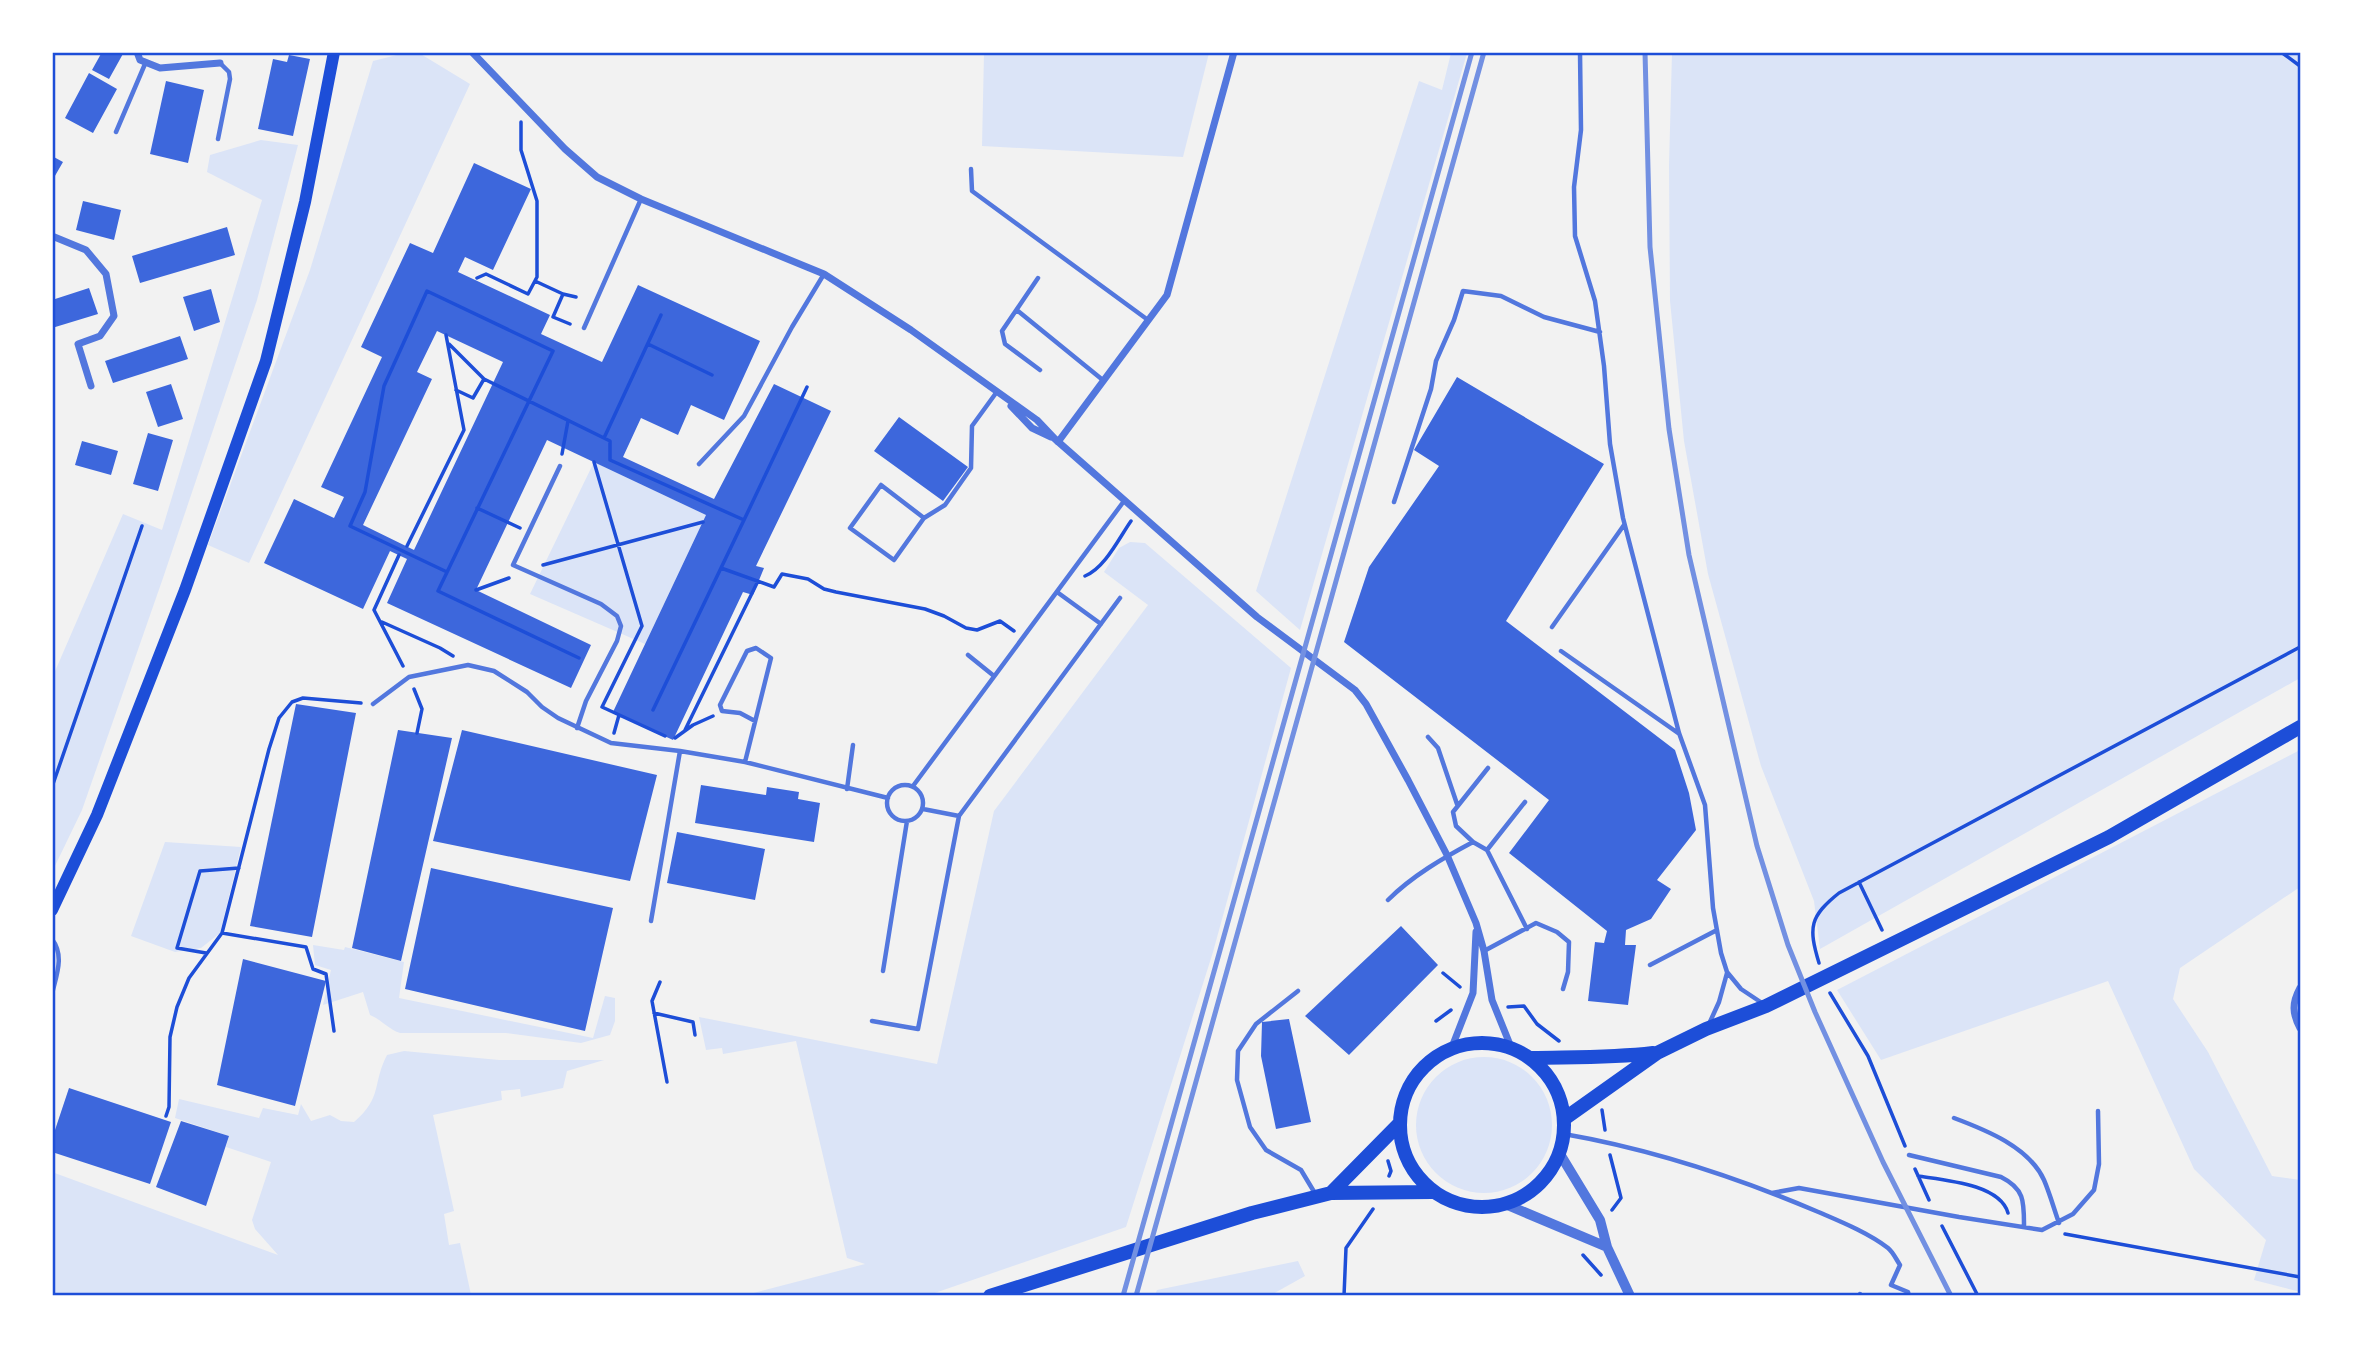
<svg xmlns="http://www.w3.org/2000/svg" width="2353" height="1348" viewBox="0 0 2353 1348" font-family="Mulish,sans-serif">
	<rect width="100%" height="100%" fill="#f2f2f2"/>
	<path fill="#dbe4f7" d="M409 52 419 53 470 84 249 563 208 545 310 270 373 61Z
		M984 53H1209L1183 157 982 146Z
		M1451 53H1467L1300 630 1256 591 1419 81 1442 90Z
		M1672 53H2300V678L1820 949 1814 901 1761 766 1708 574 1684 441 1670 301 1669 165Z
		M261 140 298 145 257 300 163 578 82 810 53 870V676L123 514 162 530 262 200 207 172 210 155Z
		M594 462 706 515 645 644 530 594Z
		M1130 542 1145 543 1291 668 1213 952 1126 1227 929 1295H746L865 1264 847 1258 796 1041 723 1054 722 1048 706 1050 699 1017 937 1064 994 811 1148 605 1104 572 1119 548Z
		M2300 750V887L2180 968 2173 999 2208 1052 2272 1176 2300 1180V1292L2254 1280 2266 1240 2194 1169 2108 981 1881 1060 1837 990Z
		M165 842 241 847 220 933 201 948 175 952 131 936Z
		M313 945 344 950 345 947 404 962 399 998 593 1038 605 996 615 998V1021L610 1035 581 1043 506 1033H400C388 1029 382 1020 370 1015L363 992 323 1005 331 970 315 965Z
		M404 1051 499 1060H604L567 1071 563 1088 521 1097 520 1089 501 1091 502 1100 433 1115 454 1211 444 1214 449 1245 460 1243 471 1295H53L52 1172 278 1255 255 1229 252 1220 271 1162 226 1147 229 1136 175 1118 179 1099 259 1118 263 1108 298 1115 301 1104 311 1121 330 1115 341 1121 354 1122C383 1097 372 1084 387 1055Z
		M1416 1125a68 68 0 1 1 136 0a68 68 0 1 1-136 0Z
		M1298 1261 1305 1276 1271 1295H1155L1157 1290Z"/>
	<path fill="#3d67dc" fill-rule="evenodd" d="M102 52H124L109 79 92 70Z
		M289 55 310 59 293 136 258 129 273 59 287 62Z
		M89 73 117 89 93 133 65 118Z
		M166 81 204 90 188 163 150 154Z
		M52 156 63 162 52 181Z
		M474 163 531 189 493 270 465 257 458 272 550 315 541 334 602 362 638 285 760 341 724 420 691 405 678 435 641 418 623 457 714 499 774 384 831 411 756 566 764 568 753 595 743 592 673 740 613 712 706 515 547 440 476 590 591 645 571 688 387 603 407 559 390 551 363 609 264 563 294 499 334 518 344 497 321 487 382 357 361 347 410 243 433 253ZM437 331 503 362 414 550 363 525 432 379 417 372Z
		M83 201 121 210 114 240 76 230Z
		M227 227 235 255 140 283 132 256Z
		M89 288 98 314 52 328V300Z
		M211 289 220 322 194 331 183 297Z
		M180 336 188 359 113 383 105 361Z
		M1457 377 1604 464 1506 621 1675 750 1689 793 1696 830 1657 880 1671 889 1651 919 1626 930 1625 945H1636L1628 1005 1588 1001 1595 942 1604 943 1607 931 1509 853 1549 800 1344 642 1369 567 1439 466 1414 450Z
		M171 384 183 419 158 427 146 392Z
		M899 417 968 467 943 501 874 451Z
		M148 433 173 440 158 491 133 484Z
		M82 441 118 451 111 475 75 465Z
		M296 704 356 713 312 937 250 926Z
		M398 730 452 738 401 961 352 948Z
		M462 730 657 775 630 881 433 841Z
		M701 785 766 795 767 787 799 792 798 799 820 803 814 842 695 823Z
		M677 832 765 849 755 900 667 883Z
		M431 868 613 908 585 1031 405 989Z
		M1401 926 1438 965 1349 1055 1305 1016Z
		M243 959 326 981 295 1106 217 1085Z
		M1289 1019 1311 1122 1276 1129 1261 1056 1262 1022Z
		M69 1088 171 1122 150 1184 52 1152V1139Z
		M181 1121 229 1136 206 1206 156 1187Z"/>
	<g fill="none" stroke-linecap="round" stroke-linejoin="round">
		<path stroke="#1d4ed8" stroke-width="3.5" d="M2281 52 2300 66
			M477 278 486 274 528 294 537 277V201L521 150V122
			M535 281 563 294 553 317 570 324
			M563 294 576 297
			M449 344 484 379 473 398 456 390
			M648 344 712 375
			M484 379 610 441V460L744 520 721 568 774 587 782 574 808 579 824 589 836 592 925 609 944 616 966 628 977 630 1000 621 1014 631
			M604 438 661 315
			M562 454 568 421
			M594 462 642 626 602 707 665 736
			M477 508 520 528
			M744 520 807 387
			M407 546 464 430 446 335
			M399 555 374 610 403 666
			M543 565 703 522
			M447 572 350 526 365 492 384 386 427 291 553 351 438 591 579 658
			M1085 576C1105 568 1119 538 1131 521
			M476 590 509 578
			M382 622 440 648 453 656
			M414 689 422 709 417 733
			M653 710 721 568
			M685 730 758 581
			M614 733 619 715
			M675 738 693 725 713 716
			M52 787 142 526
			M1859 882 1882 930
			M222 933 306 947 313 969 326 974 334 1031
			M206 953 177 948 200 871 239 868
			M1819 963C1808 927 1810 916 1839 893L2300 647
			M1443 973 1460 987
			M660 982 652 1001 667 1082
			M1830 993 1868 1056 1905 1146
			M1508 1007 1524 1006 1537 1024 1559 1041
			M654 1013 693 1022 695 1035
			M1436 1021 1451 1010
			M1602 1110 1605 1130
			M166 1116 169 1107 170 1037 177 1007 189 978 222 933 269 749 279 718 292 702 303 698 361 703
			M1610 1155 1621 1198 1612 1210
			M1388 1161 1391 1171 1389 1176
			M1915 1169 1929 1200
			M1918 1176C1944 1180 2000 1184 2008 1213
			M1942 1226 1978 1296
			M2065 1234 2300 1277
			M1583 1255 1601 1275
			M1344 1296 1346 1248 1373 1209"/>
		<path stroke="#5277de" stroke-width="4.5" d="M1580 52 1581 130 1574 187 1575 236 1595 301 1604 366 1610 444 1623 518 1679 733 1705 805 1713 908 1721 953 1727 972 1741 989 1762 1003
			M116 132 145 64
			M218 139 230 79 229 72 220 63
			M971 169 972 191 1148 320
			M1038 278 1002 331 1005 344 1040 370
			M1018 311 1104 381
			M584 328 641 199
			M699 464 744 416 792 327 824 274
			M560 466 513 565 601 604 617 616 621 626 617 641 586 701 577 728
			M1394 502 1431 389 1436 361 1454 320 1463 291 1501 296 1544 317 1600 332
			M924 518 881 485 850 528 894 560 924 518 945 505 971 468 972 426 996 393
			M1057 592 1101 624
			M1552 627 1624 525
			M1561 651 1678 733
			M968 655 994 676
			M373 704 409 677 468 665 494 671 527 692 542 707 558 718 611 743 680 751 745 762 888 798
			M1428 737 1438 748 1457 804
			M745 762 771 658 756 648 747 651 720 705 722 711 740 713 755 721
			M887 803a18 18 0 1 1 36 0a18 18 0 1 1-36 0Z
			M913 786 1124 501
			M847 789 853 745
			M959 816 1120 598
			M1473 842 1456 826 1453 812 1488 768
			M1487 850 1525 802
			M1388 900C1412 876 1443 858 1473 842L1487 850 1527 929
			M651 921 680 751
			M52 939C65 956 56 976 52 994
			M1484 951 1536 923 1557 932 1569 942 1568 972 1563 989
			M1650 965 1717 930
			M883 971 907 821
			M1298 991 1256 1024 1238 1051 1237 1080 1250 1127 1266 1150 1301 1170 1316 1195
			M872 1021 918 1029 959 816 923 809
			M1709 1024 1719 1002 1727 973
			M1954 1118C1986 1130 2029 1147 2044 1180 2050 1194 2054 1209 2059 1223
			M1564 1134C1650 1149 1736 1177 1816 1211 1839 1221 1867 1232 1888 1248 1893 1252 1896 1259 1900 1265L1891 1285 1908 1292 1909 1296
			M1909 1155 2001 1177C2025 1189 2024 1202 2024 1227
			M1772 1193 1799 1188 1959 1217 2042 1230 2073 1214 2094 1190 2099 1164 2098 1111
			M1859 1296 1860 1294"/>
		<path stroke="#5277de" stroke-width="7" d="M137 52 140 60 160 68 220 63
			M472 52 565 149 597 177 641 199 824 274 911 330 1037 420 1055 439 1257 617 1355 690 1366 704 1408 780 1447 855 1476 923 1484 951 1492 1000 1511 1047
			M52 236 86 250 106 274 114 316 100 336 78 344 91 386
			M1011 406 1032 428 1051 437
			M1058 442 1167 295 1234 52
			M2300 988C2292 1003 2292 1013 2300 1028
			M1452 1047 1473 993 1476 932"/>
		<path stroke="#5277de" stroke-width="10" d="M1560 1154 1600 1220 1607 1247 1630 1296
			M1505 1204 1607 1247"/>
		<path stroke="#1d4ed8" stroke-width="12" d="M52 910 97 815 185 590 266 361 305 202 334 52"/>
		<path stroke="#1d4ed8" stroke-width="14" d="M1400 1125a82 82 0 1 1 164 0a82 82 0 1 1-164 0Z
			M1532 1058C1573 1057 1612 1058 1653 1053
			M1564 1119 1657 1053 1706 1029 1766 1006 2109 837 2300 727
			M1331 1193 1398 1125
			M990 1296 1252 1213 1331 1193 1432 1192"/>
		<path stroke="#7290e2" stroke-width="5" d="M1645 52 1650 247 1669 429 1689 555 1757 846 1788 945 1815 1012 1883 1162 1951 1296
			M1123 1296 1472 52
			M1136 1296 1484 52"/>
	</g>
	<rect width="2353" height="1348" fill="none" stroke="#ffffff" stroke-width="108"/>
	<rect x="54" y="54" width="2245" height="1240" fill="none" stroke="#1d4ed8" stroke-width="2.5"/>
</svg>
